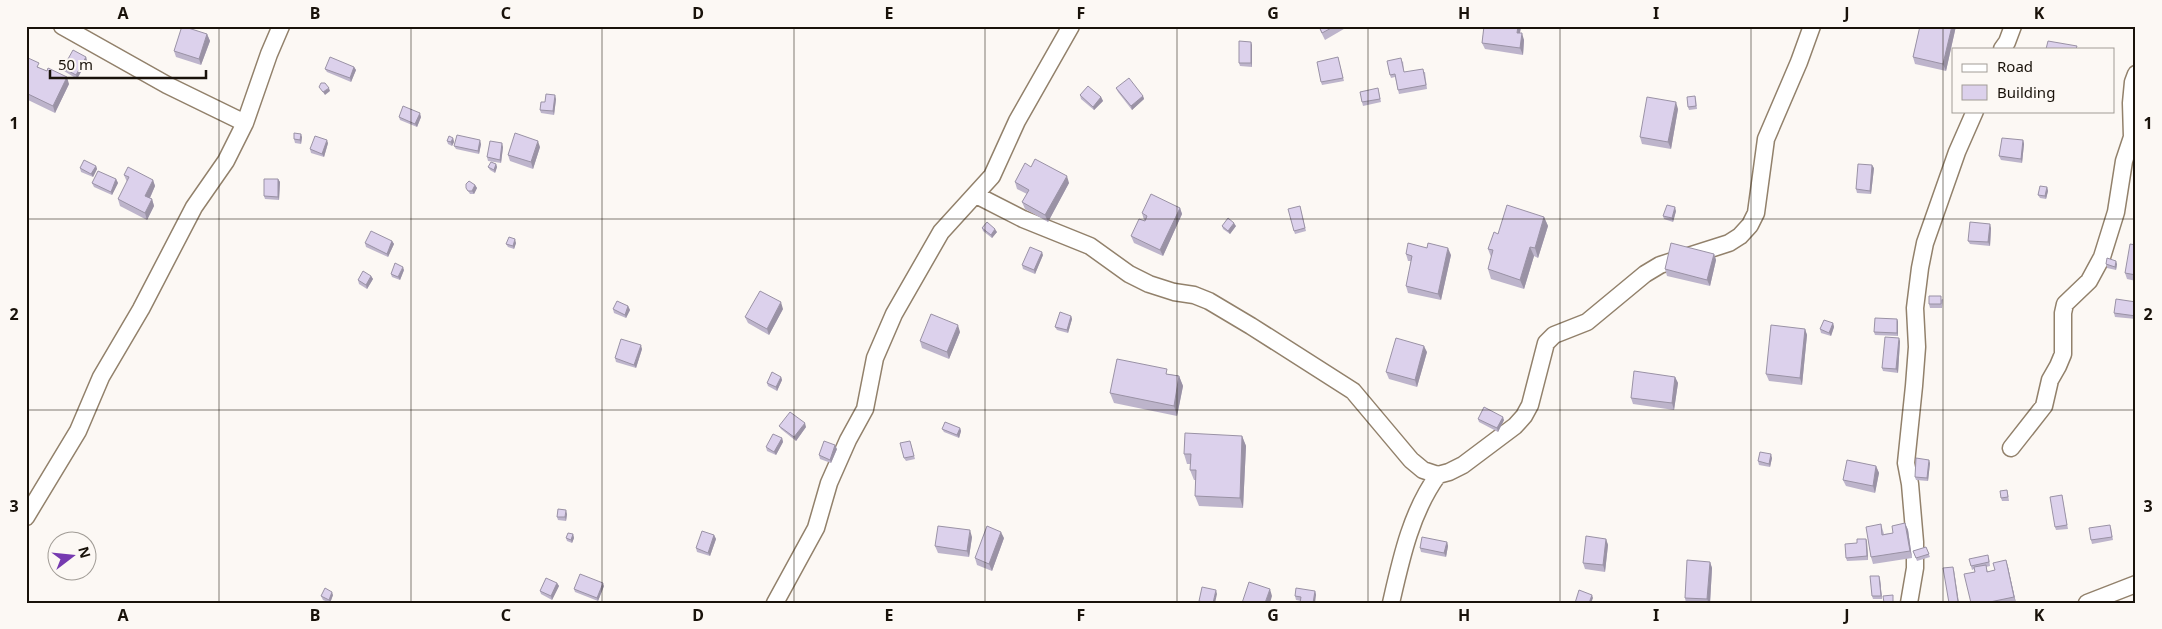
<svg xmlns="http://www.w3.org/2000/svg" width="2162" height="629" viewBox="0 0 2162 629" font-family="'Noto Sans',sans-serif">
	<rect width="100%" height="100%" fill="#fcf8f4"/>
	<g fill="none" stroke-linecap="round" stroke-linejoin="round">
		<g stroke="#92816b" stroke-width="19">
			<path id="street" d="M62 26 167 85 245 123
				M2002 49 2007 42 2013 26
				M976 195 1023 219 1090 246 1129 274 1149 284 1174 292 1194 295 1209 301 1251 326 1353 391 1411 460 1423 470 1438 475 1449 472 1463 465 1515 426 1524 416 1530 405 1546 343 1554 335 1587 322 1645 274 1660 265 1729 243 1740 236 1750 225 1756 213 1766 139 1799 62 1812 26
				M2011 448 2044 406 2050 380 2058 366 2063 354V313L2065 304 2089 281 2102 257 2116 212 2124 161 2132 137 2131 103 2133 82 2136 74
				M26 517 78 431 101 377 141 309 194 207 226 161 245 123 269 54 281 26
				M775 603 816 528 829 483 848 440 865 409 875 358 894 314 941 232 992 176 1017 121 1071 26
				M1391 603C1401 559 1411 512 1438 475
				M1909 603 1915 568V542L1910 484 1906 463 1914 386 1917 347 1915 308 1920 268 1925 243 1957 152 1975 111
				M2087 603 2136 584"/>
		</g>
		<use href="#street" stroke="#fff" stroke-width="16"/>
	</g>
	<path fill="#bdb4cb" d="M1318 26H1349L1325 40Z
		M1484 26H1521L1520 33 1524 40 1523 55 1485 49 1482 43Z
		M1920 26H1956L1946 71 1915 64 1913 57Z
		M207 34 210 41 201 65 176 57 174 51Z
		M1252 45V67L1240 66 1239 63Z
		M26 57 41 69 69 84 55 113 26 99Z
		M86 57 87 61 77 79 64 71 63 68Z
		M1338 57 1344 81 1322 85 1321 82Z
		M1403 61 1404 72H1425L1427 89 1399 94 1395 77 1391 78 1390 75Z
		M354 67 356 70 351 82 327 72 325 69Z
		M1116 88 1143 96 1144 99 1132 110 1118 92Z
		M1379 92 1381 102 1363 106 1362 102Z
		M1080 95 1101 97 1103 101 1094 110 1081 99Z
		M1695 96 1696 99 1697 109 1689 110 1688 107Z
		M556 99 554 115 541 113 540 110Z
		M1678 109 1671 149 1642 144 1640 137Z
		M399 117H421L417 127 400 120Z
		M302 137 301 144 295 143 294 139Z
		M453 138 454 142 452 146 448 144 447 141Z
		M2023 140 2024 144 2022 163 2001 160 1999 156Z
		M328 143 324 157 311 153 310 149Z
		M481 144 479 154 456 149 454 146Z
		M503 147 501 163 488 161 487 157Z
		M540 147 533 169 510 161 508 155Z
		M496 164 497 167 495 173 490 170 488 167Z
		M96 166 97 169 93 177 81 172 80 168Z
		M1031 167 1069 183 1048 222 1025 209 1022 202 1027 194 1017 189 1015 182Z
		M1874 168 1871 194 1857 193 1856 189Z
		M124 175 153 180 155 186 150 198 152 199 154 206 147 220 120 206 118 199 127 182Z
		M116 179 118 183 112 195 94 187 92 183Z
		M278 179 280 182 279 200 265 199 264 196Z
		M475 185 477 188 474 194H470L466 188Z
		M2047 187 2048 191 2046 199 2040 198 2038 195Z
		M1300 206 1306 231 1295 234 1294 231Z
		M1180 208 1182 214 1163 256 1134 243 1131 236 1145 220H1144L1142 213Z
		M1676 211 1673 222 1664 219 1663 216Z
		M1544 217 1548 226 1538 258 1534 256 1524 289 1491 279 1488 269 1491 257 1488 249 1498 234Z
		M1222 226H1236L1230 234 1223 229Z
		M982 228 997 232 992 238 983 231Z
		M1991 228 1990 246 1970 244 1968 241Z
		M392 241 394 244 388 257 366 247 365 243Z
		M516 243 514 249 508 247 506 244Z
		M2136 245V281L2127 279 2125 273Z
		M1406 254 1451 255 1441 300 1408 293 1406 286 1411 261H1408Z
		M1714 254 1716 260 1710 286 1667 276 1665 269Z
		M1043 255 1035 274 1023 269 1022 265Z
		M2106 264H2117L2116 270 2107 268Z
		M404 270 400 280 392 277 391 274Z
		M371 276 373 279 367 289 359 284 358 280Z
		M1943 299 1942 308H1930L1929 304Z
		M2136 302V319L2115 317 2114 313Z
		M628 306 630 310 626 318 614 313 613 309Z
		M783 309 769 335 748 323 745 317Z
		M1071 316 1072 319 1068 333 1057 330 1055 327Z
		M1897 319 1898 322V336L1875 335 1874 332Z
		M1833 323 1834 327 1831 336 1821 333 1820 329Z
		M1805 329 1807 335 1802 385 1769 381 1766 374Z
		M960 332 949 359 922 348 920 341Z
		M1900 341 1898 373 1883 371 1882 368Z
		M642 349 636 368 616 362 615 358Z
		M1427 352 1417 387 1389 379 1386 372Z
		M1169 374 1179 376 1183 386 1177 416 1114 403 1110 393Z
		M781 377 782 380 777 391 768 386 767 383Z
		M1675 377 1678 383 1674 410 1633 404 1631 398Z
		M1478 419 1504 420 1498 432 1479 422Z
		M779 426 806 427 796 441 781 429Z
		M960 428 961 431 959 438 944 432 942 429Z
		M1242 436 1246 446 1243 508 1199 506 1195 496 1196 480H1194L1190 470 1191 464H1187L1184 454Z
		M782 438 783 442 776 455 767 451 766 447Z
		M911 444 915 459 906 461 904 458Z
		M837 449 831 463 820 459 819 455Z
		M1772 458 1770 467 1759 465 1758 461Z
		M1930 463 1928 481 1916 480 1915 477Z
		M1876 466 1879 473 1875 493 1846 486 1843 480Z
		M2007 490 2008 494 2009 501H2002L2001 498Z
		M2062 495 2068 529 2056 530 2055 527Z
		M567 514 566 521 558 520 557 517Z
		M1905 523 1908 530 1912 558 1873 564 1871 557 1881 524 1884 534 1893 533Z
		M2111 528 2113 540 2092 544 2091 540Z
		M573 534 574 538 572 543 567 541 566 538Z
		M714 535 716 539 710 556 697 552 696 548Z
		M972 537 969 557 938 553 935 546Z
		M1004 538 992 571 977 565 975 558Z
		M1606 539 1608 545 1605 572 1585 569 1583 563Z
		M1866 539 1867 542 1868 560 1847 561 1846 558 1857 543Z
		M1447 542 1448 546 1446 557 1421 552 1420 548Z
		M1926 547 1930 557 1917 561 1913 551Z
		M1989 558 1990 566 1986 567 1988 572 1995 570 2006 560 2008 567 2016 603H1971L1975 572 1974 569 1972 570 1971 566Z
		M1710 562 1712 568 1710 603H1686L1685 598Z
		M1879 576 1880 579 1882 599H1873L1872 596Z
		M557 583 559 586 552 600 541 594 540 591Z
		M604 586 598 601 575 592 574 589Z
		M1315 591 1316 595 1301 601 1296 600 1295 596Z
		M333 595 330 603 323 600 321 596Z"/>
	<path fill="#9a92a5" d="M1518 26H1521L1519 39 1517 33Z
		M1952 26H1956L1946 71 1943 64Z
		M1522 33 1524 40 1523 55 1520 48Z
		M207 34 210 41 201 65 199 59Z
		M1251 42 1252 45V67L1251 63Z
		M86 57 87 61 77 79 76 75Z
		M354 67 356 70 351 82 350 78Z
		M67 77 69 84 55 113 53 106Z
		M329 88 330 91 325 95 323 92Z
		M555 95 556 99 554 115 553 111Z
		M1143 96 1144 99 1132 110 1131 106Z
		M1101 97 1103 101 1094 110 1093 107Z
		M1676 102 1678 109 1671 149 1668 142Z
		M420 113 421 117 417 127 415 124Z
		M301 134 302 137 301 144 300 140Z
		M453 138 454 142 452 146 451 142Z
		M327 140 328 143 324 157 322 154Z
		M480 140 481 144 479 154 478 151Z
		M2023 140 2024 144 2022 163 2021 159Z
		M538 141 540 147 533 169 531 162Z
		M502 143 503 147 501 163 500 160Z
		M496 164 497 167 495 173 494 170Z
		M1872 165 1874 168 1871 194 1870 191Z
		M96 166 97 169 93 177 91 174Z
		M1067 176 1069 183 1048 222 1045 215Z
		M116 179 118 183 112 195 111 192Z
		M278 179 280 182 279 200 278 197Z
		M153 180 155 186 148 202 145 196Z
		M475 185 477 188 474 194 472 191Z
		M2047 187 2048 191 2046 199 2045 196Z
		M152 199 154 206 147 220 145 213Z
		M1675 207 1676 211 1673 222 1672 218Z
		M1180 208 1182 214 1163 256 1160 250Z
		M1544 217 1548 226 1538 258 1535 248Z
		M1234 223 1236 226 1230 234 1228 231Z
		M1990 224 1991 228 1990 246 1988 242Z
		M995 229 997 232 992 238 991 235Z
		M515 239 516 243 514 249 513 246Z
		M392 241 394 244 388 257 387 254Z
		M1530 247 1534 256 1524 289 1520 280Z
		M1448 248 1451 255 1441 300 1438 294Z
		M1042 252 1043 255 1035 274 1034 270Z
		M1714 254 1716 260 1710 286 1707 280Z
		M2116 261 2117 264 2116 270 2115 267Z
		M403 267 404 270 400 280 398 277Z
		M371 276 373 279 367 289 366 285Z
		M781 302 783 309 769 335 767 329Z
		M628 306 630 310 626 318 625 315Z
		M1071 316 1072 319 1068 333 1067 330Z
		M1897 319 1898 322V336L1897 333Z
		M1833 323 1834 327 1831 336 1829 333Z
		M958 325 960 332 949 359 947 352Z
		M1805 329 1807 335 1802 385 1800 378Z
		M1899 338 1900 341 1898 373 1896 369Z
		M641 345 642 349 636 368 634 365Z
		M1424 346 1427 352 1417 387 1415 380Z
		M1179 376 1183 386 1177 416 1174 406Z
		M781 377 782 380 777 391 776 387Z
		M1675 377 1678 383 1674 410 1672 403Z
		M1503 417 1504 420 1498 432 1497 428Z
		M805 423 806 427 796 441 794 437Z
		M960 428 961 431 959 438 957 435Z
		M1242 436 1246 446 1243 508 1240 498Z
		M782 438 783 442 776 455 774 452Z
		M835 445 837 449 831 463 830 460Z
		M1771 454 1772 458 1770 467 1769 464Z
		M1929 460 1930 463 1928 481 1927 478Z
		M1876 466 1879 473 1875 493 1873 486Z
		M566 510 567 514 566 521 565 517Z
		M1905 523 1908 530 1912 558 1910 551Z
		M970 530 972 537 969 557 967 551Z
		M1001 532 1004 538 992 571 989 564Z
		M573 534 574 538 572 543 571 540Z
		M714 535 716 539 710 556 708 553Z
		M1606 539 1608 545 1605 572 1603 565Z
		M1866 539 1867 542 1868 560 1867 556Z
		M1447 542 1448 546 1446 557 1444 553Z
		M2006 560 2008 567 2016 603 2014 597Z
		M1710 562 1712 568 1710 603H1709L1707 599Z
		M1953 567 1954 570 1959 603 1958 602Z
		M1879 576 1880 579 1882 599 1881 596Z
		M557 583 559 586 552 600 551 596Z
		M603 583 604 586 598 601 597 598Z
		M1270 589 1272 596 1270 603H1265Z
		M1216 590 1217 594 1215 603H1213Z
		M1315 591 1316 595 1315 603H1313Z
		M332 592 333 595 330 603 329 600Z
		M1592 595 1593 598 1591 603H1589Z"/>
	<path fill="#dcd1ec" stroke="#9a92a5" d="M182 26 207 34 199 59 174 51Z
		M1319 26H1335L1322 33Z
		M1484 26H1518L1517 33H1522L1520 48 1482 43Z
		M1920 26H1952L1943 64 1913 57Z
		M1239 41 1251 42V63H1239Z
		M2048 41 2077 46 2076 49H2046Z
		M73 50 86 57 76 75 63 68Z
		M26 57 39 63 37 67 47 71 48 68 67 77 53 106 26 93Z
		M330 57 354 67 350 78 325 69Z
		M1338 57 1343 78 1321 82 1317 62Z
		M1401 58 1404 72 1423 69 1426 85 1398 90 1395 74 1390 75 1387 61Z
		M1129 78 1143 96 1131 106 1116 88Z
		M321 83H325L329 88 323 92 319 87Z
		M1088 86 1101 97 1093 107 1080 95Z
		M1378 88 1380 99 1362 102 1360 92Z
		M546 94 555 95 553 111 540 110 541 102H545Z
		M1695 96 1696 106 1688 107 1687 97Z
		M1647 97 1676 102 1668 142 1640 137Z
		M403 106 420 113 415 124 399 117Z
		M294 133 301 134 300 140 294 139Z
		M515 133 538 141 531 162 508 155Z
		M457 135 480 140 478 151 454 146Z
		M315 136 327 140 322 154 310 149Z
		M449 136 453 138 451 142 447 141Z
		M2002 138 2023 140 2021 159 1999 156Z
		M490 141 502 143 500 160 487 157Z
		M1035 159 1067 176 1045 215 1022 202 1029 190 1015 182 1025 163 1031 167Z
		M84 160 96 166 91 174 80 168Z
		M491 162 496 164 494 170 488 167Z
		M1858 164 1872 165 1870 191 1856 189Z
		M128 167 153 180 145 196 152 199 145 213 118 199 129 177 124 175Z
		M98 171 116 179 111 192 92 183Z
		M264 179H278V197L264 196Z
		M469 181 475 185 472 191H468L466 188V184Z
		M2040 186 2047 187 2045 196 2038 195Z
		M1151 194 1180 208 1160 250 1131 236 1139 219 1145 221 1147 216 1142 213Z
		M1507 205 1544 217 1535 248 1530 247 1520 280 1488 269 1493 250 1488 249 1494 232 1498 234Z
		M1667 205 1675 207 1672 218 1663 216Z
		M1300 206 1305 228 1294 231 1288 209Z
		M1228 218 1234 223 1228 231 1222 226Z
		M987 222 995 229 991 235 982 228Z
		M1970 222 1990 224 1988 242 1968 241Z
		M371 231 392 241 387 254 365 243Z
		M509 237 515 239 513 246 506 244Z
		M1408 243 1427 248 1428 243 1448 248 1438 294 1406 286 1412 256 1406 254Z
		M1671 243 1714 254 1707 280 1665 269Z
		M2130 244 2136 245V275L2125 273Z
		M1030 247 1042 252 1034 270 1022 265Z
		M2107 258 2116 261 2115 267 2106 264Z
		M395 263 403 267 398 277 391 274Z
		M363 271 371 276 366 285 358 280Z
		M760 291 781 302 767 329 745 317Z
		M1929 296H1941V304H1929Z
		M2116 299 2136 302V316L2114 313Z
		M617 301 628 306 625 315 613 309Z
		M1060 312 1071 316 1067 330 1055 327Z
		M931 314 958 325 947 352 920 341Z
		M1875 318 1897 319V333L1874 332Z
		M1824 320 1833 323 1829 333 1820 329Z
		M1771 325 1805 329 1800 378 1766 374Z
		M1885 337 1899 338 1896 369 1882 368Z
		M1396 338 1424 346 1415 380 1386 372Z
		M621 339 641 345 634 365 615 358Z
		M1117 359 1167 369 1166 374 1179 376 1174 406 1110 393Z
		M1634 371 1675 377 1672 403 1631 398Z
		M772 372 781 377 776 387 767 383Z
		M1484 407 1503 417 1497 428 1478 419Z
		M790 412 805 423 794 437 779 426Z
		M945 422 960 428 957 435 942 429Z
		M1185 433 1242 436 1240 498 1195 496 1196 470H1190L1191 454H1184Z
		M773 434 782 438 774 452 766 447Z
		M824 441 835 445 830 460 819 455Z
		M910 441 914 456 904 458 900 443Z
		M1760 452 1771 454 1769 464 1758 461Z
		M1916 458 1929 460 1927 478 1915 477Z
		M1847 460 1876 466 1873 486 1843 480Z
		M2007 490 2008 497 2001 498 2000 491Z
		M2062 495 2067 525 2055 527 2050 497Z
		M558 509 566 510 565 517H557Z
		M1905 523 1910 551 1871 557 1866 527 1881 524 1882 535 1893 533 1892 526Z
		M2110 525 2112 537 2091 540 2089 528Z
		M938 526 970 530 967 551 935 546Z
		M987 526 1001 532 989 564 975 558Z
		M702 531 714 535 708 553 696 548Z
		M568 533 573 534 571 540 566 538Z
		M1586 536 1606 539 1603 565 1583 563Z
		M1422 537 1447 542 1444 553 1420 548Z
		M1857 539H1866L1867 556 1846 558 1845 544 1857 543Z
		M1926 547 1929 554 1916 558 1913 551Z
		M1988 555 1989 562 1971 566 1969 559Z
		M1687 560 1710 562 1707 599 1685 598Z
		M2006 560 2014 597 1985 603H1971L1964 574 1975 572 1974 567 1986 565 1987 572 1995 570 1993 563Z
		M1953 567 1958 602 1949 603 1943 568Z
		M580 574 603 583 597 598 574 589Z
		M1870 576H1879L1881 596H1872Z
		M546 578 557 583 551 596 540 591Z
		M1249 582 1270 589 1265 603H1242Z
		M1202 587 1216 590 1213 603H1207L1199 601Z
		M325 588 332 592 329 600 321 596Z
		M1296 588 1315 591 1313 603H1300L1301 597 1295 596Z
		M1579 590 1592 595 1589 603H1575Z
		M1893 595V603H1884L1883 596Z"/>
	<path fill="none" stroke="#19120a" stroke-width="1" stroke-opacity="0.55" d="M219 26V603M411 26V603M602 26V603M794 26V603M985 26V603M1177 26V603M1368 26V603M1560 26V603M1751 26V603M1943 26V603M26 219H2136M26 410H2136"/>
	<rect width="2162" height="629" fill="none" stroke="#fcf8f4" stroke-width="55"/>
	<rect x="1952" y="48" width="162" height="65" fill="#fcf8f4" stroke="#a19c96"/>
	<rect x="1962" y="64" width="25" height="8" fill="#ffffff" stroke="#a19c96"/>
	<text x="1997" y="72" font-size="15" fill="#19120a">Road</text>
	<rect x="1962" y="85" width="25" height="15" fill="#dcd1ec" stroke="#a19c96"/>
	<text x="1997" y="98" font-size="15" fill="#19120a">Building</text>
	<g transform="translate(72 556) rotate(74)"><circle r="24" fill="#fcf8f4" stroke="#a19c96"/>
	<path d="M0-4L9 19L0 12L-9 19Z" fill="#763ab0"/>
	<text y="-8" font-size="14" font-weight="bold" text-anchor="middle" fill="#19120a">N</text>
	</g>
	<path d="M50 70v8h156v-8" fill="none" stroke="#19120a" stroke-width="2.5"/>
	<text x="58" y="70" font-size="15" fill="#19120a" stroke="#fcf8f4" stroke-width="4" paint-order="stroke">50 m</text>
	<rect x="28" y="28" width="2106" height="574" fill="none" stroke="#19120a" stroke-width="2"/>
	<g font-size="16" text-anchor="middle" font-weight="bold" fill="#19120a">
		<text x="123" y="19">A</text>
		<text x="315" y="19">B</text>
		<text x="506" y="19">C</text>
		<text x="698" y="19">D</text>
		<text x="889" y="19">E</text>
		<text x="1081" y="19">F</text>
		<text x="1273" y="19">G</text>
		<text x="1464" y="19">H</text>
		<text x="1656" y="19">I</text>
		<text x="1847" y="19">J</text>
		<text x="2039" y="19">K</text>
		<text x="14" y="129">1</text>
		<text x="2148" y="129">1</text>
		<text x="14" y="320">2</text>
		<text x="2148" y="320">2</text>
		<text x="14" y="512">3</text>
		<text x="2148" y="512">3</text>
		<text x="123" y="621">A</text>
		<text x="315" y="621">B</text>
		<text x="506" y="621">C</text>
		<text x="698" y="621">D</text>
		<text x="889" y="621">E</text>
		<text x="1081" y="621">F</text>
		<text x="1273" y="621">G</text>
		<text x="1464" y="621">H</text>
		<text x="1656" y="621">I</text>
		<text x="1847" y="621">J</text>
		<text x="2039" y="621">K</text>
	</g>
</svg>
